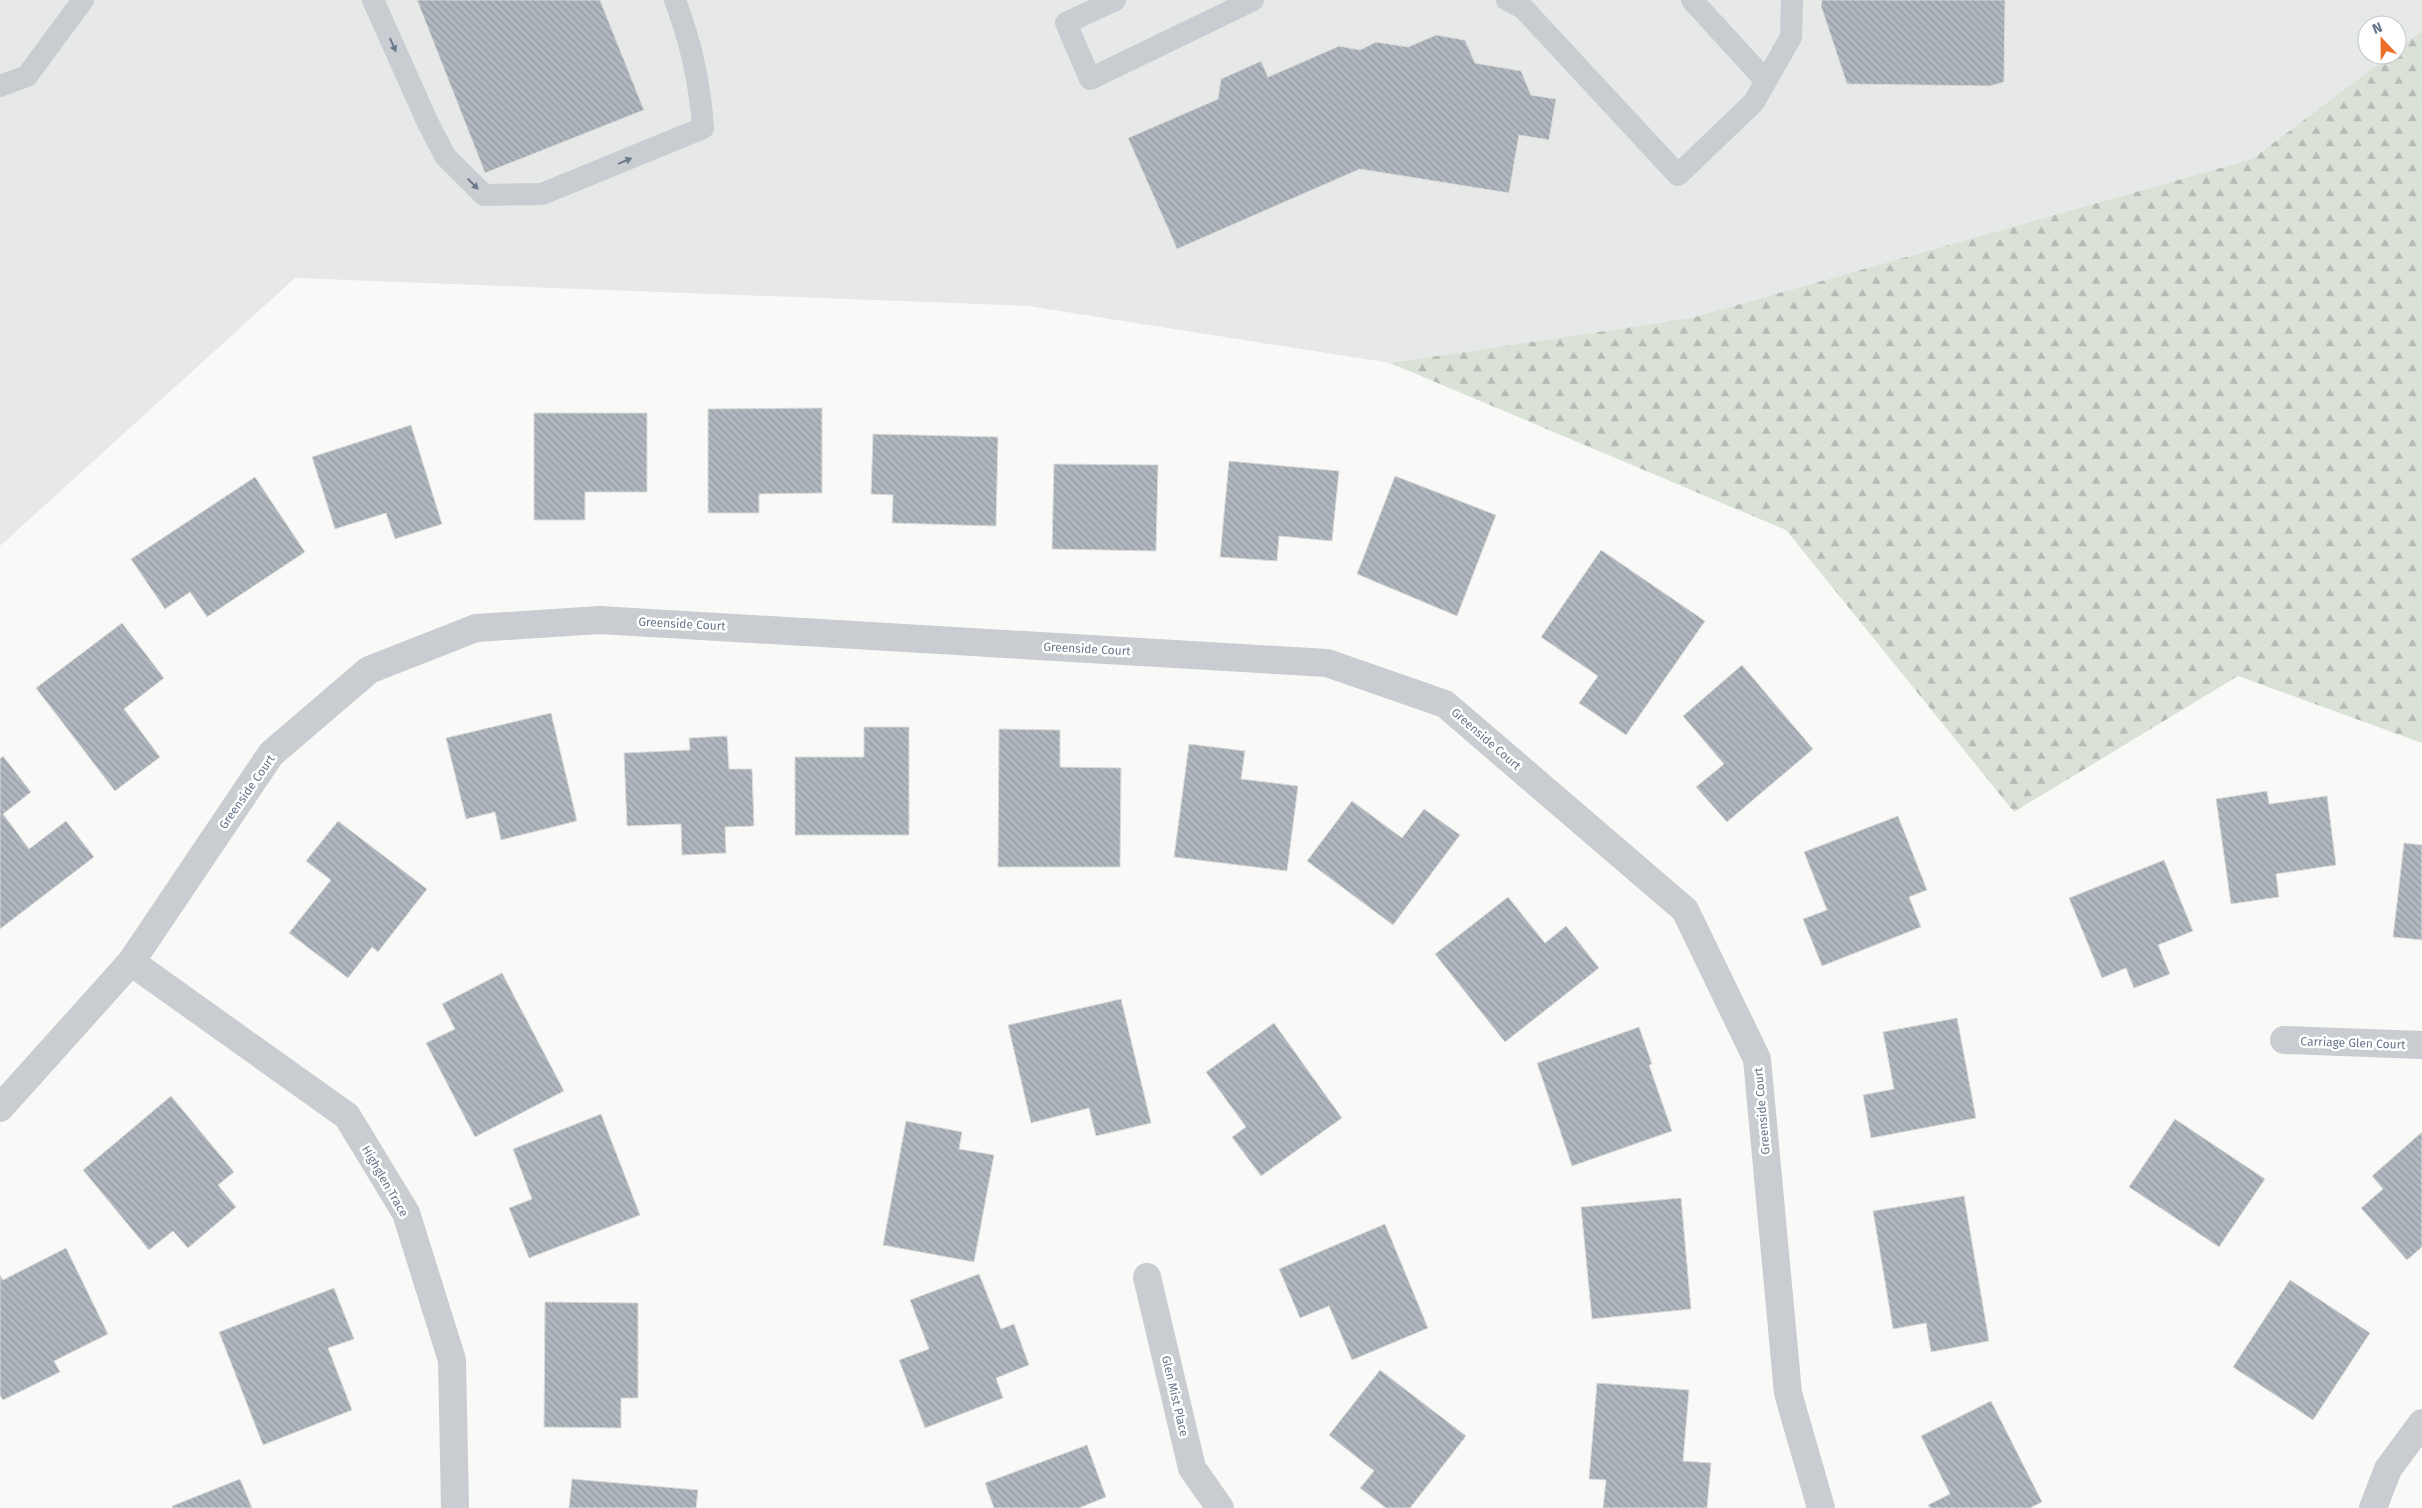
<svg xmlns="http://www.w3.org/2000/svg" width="2422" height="1508" viewBox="0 0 2422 1508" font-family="'Fira Sans',sans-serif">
	<defs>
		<pattern id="forest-firs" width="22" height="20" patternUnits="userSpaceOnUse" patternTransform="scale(1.25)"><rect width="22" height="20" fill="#dae2d8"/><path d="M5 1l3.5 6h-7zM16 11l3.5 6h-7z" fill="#b5bcb5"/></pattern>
		<pattern id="building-back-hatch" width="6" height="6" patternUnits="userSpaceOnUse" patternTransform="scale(1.25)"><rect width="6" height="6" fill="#b0b7be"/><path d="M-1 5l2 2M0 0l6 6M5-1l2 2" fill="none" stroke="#9399a0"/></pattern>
	</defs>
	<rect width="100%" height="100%" fill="#f9faf7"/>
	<path fill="#e7e9e8" d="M0 0H2422V31L2397 49V25H2367V55H2390L2252 159 1691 318 1390 363 1028 306 295 278 0 546Z"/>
	<path fill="url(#forest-firs)" d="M2422 31V743L2238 676 2014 812 1786 530 1390 363 1691 318 2252 159 2390 55H2397V49Z"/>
	<path fill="url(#building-back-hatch)" stroke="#dbdcd9" d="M417 0H600L644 110 485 173Z
		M1822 0H2005L2004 82 1990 86 1847 84 1821 6Z
		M1436 35 1465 40 1475 63 1521 71 1531 95 1556 99 1549 140 1519 135 1509 193 1360 169 1177 249 1128 138 1218 99 1221 79 1261 61 1268 77 1339 46 1360 50 1376 42 1408 47Z
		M822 408V493L759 494V513H708V409Z
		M534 413H647V492H585V520H534Z
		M411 425 442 524 395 539 386 513 335 529 312 457Z
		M873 434 998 437 996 526 892 523 893 495 871 494Z
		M1229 461 1339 471 1332 541 1279 536 1277 561 1220 557Z
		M1054 464 1158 465 1156 551 1052 549Z
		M1395 476 1496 515 1457 616 1357 574Z
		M255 477 305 552 207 617 190 592 165 609 131 559Z
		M1601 550 1705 621 1626 735 1579 703 1598 676 1541 637Z
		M122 623 164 678 124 709 160 757 115 791 36 688Z
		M1742 665 1813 749 1727 822 1696 787 1724 764 1683 716Z
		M551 713 577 821 501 840 495 812 466 819 446 738Z
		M864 727H909V835H795V757H864Z
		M999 729 1060 730V767L1121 768 1120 867H998Z
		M727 736 729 769H752L754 826 725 827 726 853 682 855 681 824 627 826 624 753 690 750 689 738Z
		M1189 744 1245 751 1241 779 1298 786 1287 871 1174 857Z
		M3 756 31 792 3 814 29 849 66 821 94 857 0 929V759Z
		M2267 791 2269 804 2327 796 2336 865 2276 874 2279 897 2231 904 2216 799Z
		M1352 801 1402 838 1424 809 1460 835 1393 925 1307 861Z
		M1898 816 1927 890 1909 897 1921 927 1822 966 1803 919 1827 910 1804 852Z
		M338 821 427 889 378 952 372 947 348 978 289 933 331 880 306 861Z
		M2404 843 2422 845V940L2393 937Z
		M2164 860 2193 931 2158 945 2170 974 2134 988 2126 968 2102 978 2069 898Z
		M1508 897 1545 943 1566 926 1599 968 1505 1042 1435 954Z
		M502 973 564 1091 475 1137 426 1043 455 1029 442 1004Z
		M1121 999 1151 1123 1096 1136 1089 1108 1031 1123 1008 1025Z
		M1957 1018 1976 1118 1871 1138 1863 1095 1894 1089 1883 1032Z
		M1274 1023 1342 1118 1261 1176 1232 1137 1246 1127 1206 1072Z
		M1639 1027 1652 1064 1649 1065 1672 1131 1572 1166 1537 1063Z
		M171 1096 234 1172 218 1185 236 1207 188 1248 173 1231 149 1250 83 1170Z
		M601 1114 640 1215 529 1258 509 1208 532 1199 513 1149Z
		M2175 1119 2265 1179 2219 1247 2129 1187Z
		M906 1121 962 1132 959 1149 994 1155 974 1262 883 1245Z
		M2422 1132V1247L2407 1260 2361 1208 2383 1189 2372 1176Z
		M1964 1196 1989 1341 1931 1352 1926 1323 1893 1329 1873 1211Z
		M1681 1198 1691 1309 1592 1319 1581 1207Z
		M1385 1224 1428 1328 1352 1360 1329 1306 1300 1318 1279 1269Z
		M66 1248 108 1334 54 1361 60 1372 3 1400 0 1395V1275L3 1280Z
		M979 1274 1001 1329 1014 1324 1029 1365 996 1378 1003 1398 925 1428 899 1360 929 1349 910 1300Z
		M2290 1280 2370 1333 2313 1420 2233 1367Z
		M334 1288 354 1339 328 1348 352 1410 263 1445 219 1332Z
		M545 1302 638 1303V1398H621V1428L544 1427Z
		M1380 1370 1466 1436 1410 1508H1386L1360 1488 1374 1471 1329 1435Z
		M1597 1383 1689 1390 1683 1461 1711 1463 1707 1508H1603L1606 1480 1589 1479Z
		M1991 1401 2042 1502 2030 1508H1930L1928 1505 1950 1494 1921 1436Z
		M1087 1445 1106 1497 1079 1508H994L985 1483Z
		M240 1479 252 1508H173L172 1506Z
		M572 1479 698 1490 696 1508H569Z"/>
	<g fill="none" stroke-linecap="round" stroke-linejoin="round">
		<path stroke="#c9ccd0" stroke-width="22" d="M373 0 427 121 445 156 484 195 542 194 703 128C700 83 691 42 675 0
			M1115 0 1066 23 1090 79 1253 0
			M1507 0 1523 8 1678 175 1754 102 1791 37 1792 0
			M1692 0 1766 81
			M0 86 27 76 83 0"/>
		<path stroke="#c9ccd0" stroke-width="28" d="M131 962 347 1116 406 1213 452 1360 455 1508
			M2284 1040 2422 1045
			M0 1108 131 962 271 754 369 670 476 628 600 620 1327 663 1445 704 1685 910 1757 1059 1788 1393 1821 1508
			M1147 1277 1192 1468 1220 1508
			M2373 1508 2388 1469 2422 1423"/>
	</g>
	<defs><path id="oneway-solid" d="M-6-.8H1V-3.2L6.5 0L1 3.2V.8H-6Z" transform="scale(1.25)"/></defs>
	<g fill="#6c7a8e">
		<use href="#oneway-solid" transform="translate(393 45) rotate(66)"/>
		<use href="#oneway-solid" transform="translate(625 161) rotate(-23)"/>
		<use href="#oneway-solid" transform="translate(473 184) rotate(45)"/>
	</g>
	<g text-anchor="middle" stroke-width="5" stroke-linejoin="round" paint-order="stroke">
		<g font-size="12" fill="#67768a" stroke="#fff">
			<text transform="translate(682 624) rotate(3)" y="4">Greenside Court</text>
			<text transform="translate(1087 649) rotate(3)" y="4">Greenside Court</text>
			<text transform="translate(1486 739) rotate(41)" y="4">Greenside Court</text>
			<text transform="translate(247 792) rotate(-55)" y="4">Greenside Court</text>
			<text transform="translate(2353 1043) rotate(2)" y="4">Carriage Glen Court</text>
			<text transform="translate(1762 1111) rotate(-95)" y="4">Greenside Court</text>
			<text transform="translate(385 1181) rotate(60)" y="4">Highglen Trace</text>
			<text transform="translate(1175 1396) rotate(77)" y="4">Glen Mist Place</text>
		</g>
	</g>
	<g transform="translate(2382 40) rotate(338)"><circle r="24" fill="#ffffff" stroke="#c2c8d0"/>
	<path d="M0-4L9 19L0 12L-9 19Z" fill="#eb6d26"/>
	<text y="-8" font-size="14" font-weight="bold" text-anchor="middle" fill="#67768a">N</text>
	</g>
</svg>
